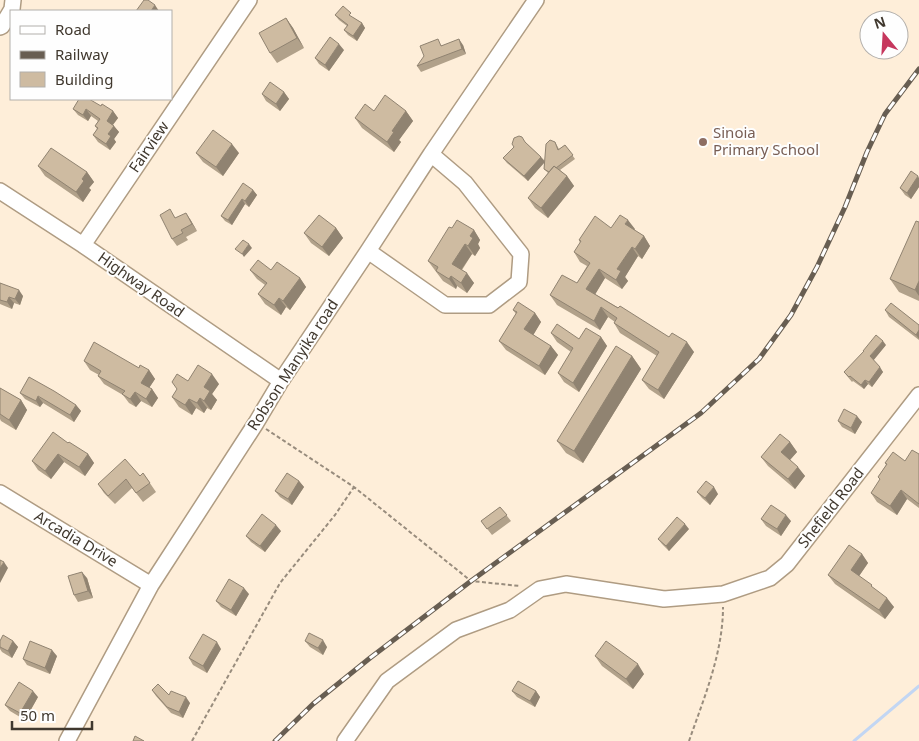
<svg xmlns="http://www.w3.org/2000/svg" width="919" height="741" viewBox="0 0 919 741" font-family="'Noto Sans',sans-serif">
	<rect width="100%" height="100%" fill="#feeed9"/>
	<g fill="none" stroke-linecap="round" stroke-linejoin="round">
		<path stroke="#c2d6f3" stroke-width="3" d="M854 741 919 686"/>
		<g stroke="#af9c83" stroke-width="18">
			<path id="minor" d="M0 27 2 26 12 9 13 0
				M0 191 83 245 281 381
				M83 245 249 0
				M368 251 445 305H489L519 282 521 254 465 183 431 154
				M0 493 151 585
				M67 741 151 585 256 423 281 381 368 251 431 154 536 0
				M345 741 387 681 456 630 510 610 540 589 566 584 664 599 723 594 770 578 787 564 919 395"/>
		</g>
		<path stroke="#988c7d" stroke-width="2" stroke-dasharray="4 2.5" stroke-linecap="butt" d="M266 429 354 487 471 581 520 586
			M192 741 280 583 335 515 354 487
			M689 741C704 698 723 653 723 607"/>
		<use href="#minor" stroke="#fff" stroke-width="15"/>
		<g stroke="#685e52" stroke-width="5">
			<path id="rail" d="M275 741 313 704 370 658 471 581 701 413 759 359 791 315 817 267 845 207 867 152 885 114 919 69"/>
		</g>
		<use href="#rail" stroke="#fefefe" stroke-width="3" stroke-dasharray="9" stroke-linecap="butt"/>
	</g>
	<path fill="#b1a18a" d="M335 15 355 18H354L362 23 365 28 357 41 348 35 344 30 347 26 339 20Z
		M286 18 293 28 304 48 277 63 270 53Z
		M442 45H463L466 54 421 72 417 66Z
		M344 50 329 71 319 64 315 58Z
		M284 92 289 99 280 111 266 101 262 94Z
		M101 106 113 111 118 118 113 125 119 132 114 139 116 142 110 150 98 142 93 135 97 129 95 126 98 121 91 116 88 121 78 115 73 109Z
		M374 111H406L413 121 399 140 401 142 394 152 362 128 355 118Z
		M525 142 545 161 555 142 559 149 565 145 575 159 560 170 567 176 574 186 548 218 535 208 528 198 548 173 544 169V162L528 181 507 163 503 158Z
		M196 153H239L223 176 203 162Z
		M38 166 87 172 94 182 89 188 91 190 83 202 45 176Z
		M919 178V187L911 199 905 195 900 188Z
		M253 190 257 195 249 207 245 204 232 225 225 221 221 216Z
		M176 218 190 219 197 231 186 237 188 240 177 246 172 239Z
		M919 222V301L899 292 890 279Z
		M336 228 343 238 329 256 311 243 304 233Z
		M452 228 474 230 480 240 478 244 480 248 475 256 472 254 462 270 474 283 467 293 457 286 456 289 443 281 428 261Z
		M611 228 635 229 634 230 644 236 650 246 642 259 638 256 625 277 628 281 622 289 605 278 595 294 694 352 664 399 649 389 642 380 657 356 620 333 614 323 615 322 608 317 600 330 557 305 550 295 577 283 587 266 580 262 574 252 580 243 579 240Z
		M250 270H271L300 278 306 287 290 310 286 307 281 315 265 304 258 294 265 285 257 279Z
		M0 283 23 296 20 305 14 303 12 309 0 304Z
		M513 310 535 313 541 322 533 335 551 346 558 355 545 375 506 350 499 341 516 314Z
		M885 310 919 325V340L889 317Z
		M551 333 579 339 601 337 607 346 579 392 564 382 558 373 571 352 557 342Z
		M886 345 873 360 883 372 872 387 868 384 864 389 853 381 852 382 847 376 844 372Z
		M632 356 641 369 583 463 566 453 557 441Z
		M84 361 139 368 149 370 155 379 149 388 152 389 158 398 152 407 141 401 136 407 129 403 123 395 104 384 98 376 99 375 90 370Z
		M188 381 219 384 212 394 217 400 211 410 207 408 204 413 196 408 192 415 179 407 172 397Z
		M0 388 21 400 27 410 16 430 1 421 0 419Z
		M20 393 76 405 81 411 74 422 43 403 40 407 25 399Z
		M838 421 862 422 855 434 842 427Z
		M790 442 797 452 790 460 805 476 795 489 768 466 761 457Z
		M68 443 88 454 94 463 85 476 64 462 51 479 38 470 32 461Z
		M919 454V508L907 499 897 515 877 502 871 493 880 480 878 477 886 465 885 463 905 461Z
		M143 473 156 492 143 502 132 488 115 504 104 493 98 484 140 476Z
		M299 481 304 487 292 505 280 497 275 491Z
		M697 492 718 494 710 505 702 498Z
		M500 507 511 521 492 535 481 521Z
		M761 519 791 521 781 536 766 526Z
		M689 529 669 551 662 544 658 539Z
		M281 531 265 552 251 542 246 536Z
		M862 554 868 563 859 576 894 607 885 619 835 584 828 575Z
		M87 578 93 598 78 602 74 595Z
		M249 594 236 616 221 607 216 601Z
		M0 641H13L18 647 12 658 2 652 0 649Z
		M305 641 327 647 323 655 310 647Z
		M221 649 207 673 193 665 189 658Z
		M57 656 50 674 27 665 23 659Z
		M595 656 644 674 633 689 602 666Z
		M152 690 190 703 183 718 171 713 156 696Z
		M512 691H536L540 697 535 707 517 697Z
		M38 697 25 720 10 711 5 705Z"/>
	<path fill="#908371" d="M155 5 159 11H151Z
		M286 18 293 28 304 48 297 38Z
		M362 23 365 28 357 41 353 36Z
		M459 39 463 45 466 54 462 49Z
		M339 44 344 50 329 71 325 65Z
		M284 92 289 99 280 111 276 104Z
		M86 109 91 116 88 121 83 115Z
		M113 111 118 118 111 127 107 121Z
		M406 111 413 121 399 140 401 142 394 152 387 142 392 131Z
		M114 126 119 132 114 139 116 142 110 150 106 144 108 134Z
		M232 144 239 153 223 176 216 167Z
		M541 157 545 162 528 181 524 176Z
		M87 172 94 182 89 188 91 190 83 202 76 192 82 179Z
		M567 176 574 186 548 218 541 208Z
		M918 176 919 178V187L911 199 907 193Z
		M253 190 257 195 249 207 245 201Z
		M242 199 245 204 232 225 228 220Z
		M186 213 190 219 197 231 192 224Z
		M628 220 635 229 632 234 625 224Z
		M336 228 343 238 329 256 322 247Z
		M474 230 480 240 478 244 480 248 475 256 468 246 470 236Z
		M644 236 650 246 642 259 635 249Z
		M249 244 252 248 244 257 242 254Z
		M465 244 472 254 459 273 452 264Z
		M632 247 638 256 625 277 628 281 622 289 616 280 617 269Z
		M599 269 605 278 593 298 586 289Z
		M467 273 474 283 467 293 461 283Z
		M451 276 457 286 456 289 449 279Z
		M300 278 306 287 290 310 283 301Z
		M919 281V296L915 290Z
		M19 290 23 296 20 305 15 299Z
		M9 297 14 303 12 309 7 302Z
		M279 298 286 307 281 315 274 305Z
		M601 307 608 317 600 330 594 321Z
		M535 313 541 322 531 339 524 329Z
		M919 330V339L916 335Z
		M601 337 607 346 579 392 573 383Z
		M883 341 886 345 873 361 870 356Z
		M687 342 694 352 664 399 658 390Z
		M551 346 558 355 545 375 539 366Z
		M632 356 641 369 583 463 574 451Z
		M880 367 883 372 872 387 869 382Z
		M149 370 155 379 147 391 141 383Z
		M212 374 219 384 212 394 217 400 211 410 204 401V387Z
		M865 380 868 384 864 389 861 385Z
		M152 389 158 398 152 407 146 399Z
		M135 392 141 401 136 407 130 399Z
		M38 396 43 403 40 407 36 401Z
		M200 398 207 408 204 413 197 403Z
		M189 399 196 408 192 415 185 405Z
		M21 400 27 410 16 430 9 420Z
		M76 405 81 411 74 422 70 415Z
		M857 416 862 422 855 434 851 428Z
		M790 442 797 452 788 462 781 452Z
		M58 454 64 462 51 479 45 471Z
		M88 454 94 463 85 476 79 467Z
		M798 467 805 476 795 489 788 479Z
		M299 481 304 487 292 505 288 499Z
		M714 487 718 494 710 505 705 498Z
		M901 490 907 499 897 515 890 506Z
		M786 515 791 521 781 536 777 529Z
		M685 524 689 529 669 551 666 546Z
		M276 525 281 531 265 552 260 546Z
		M862 554 868 563 857 579 851 570Z
		M4 562 8 568 0 583V568Z
		M82 572 87 578 93 598 88 591Z
		M244 588 249 594 236 616 231 610Z
		M887 598 894 607 885 619 879 610Z
		M323 640 327 647 323 655 318 648Z
		M13 641 18 647 12 658 8 651Z
		M217 642 221 649 207 673 203 666Z
		M52 650 57 656 50 674 45 668Z
		M638 664 644 674 633 689 626 679Z
		M33 691 38 697 25 720 20 713Z
		M536 691 540 697 535 707 530 701Z
		M186 697 190 703 183 718 179 712Z"/>
	<path fill="#cebba1" stroke="#908371" d="M144 0H148L155 5 151 11H136Z
		M343 6 351 13 349 15 362 23 353 36 344 30 348 25 335 15Z
		M286 18 297 38 270 53 259 33Z
		M330 37 339 44 325 65 315 58Z
		M438 39 441 46 459 39 462 49 417 66 424 56 420 46Z
		M270 82 284 92 276 104 262 94Z
		M385 95 406 111 392 131 394 132 387 142 355 118 365 104 374 111Z
		M79 99H89L101 106 102 104 113 111 107 121 114 126 108 134 111 136 106 144 93 135 98 128 95 126 100 119 86 109 83 115 73 109Z
		M213 130 232 144 216 167 196 153Z
		M519 136 522 137 525 142 541 157 524 176 503 158 514 147 512 144 514 138Z
		M550 140 555 142 558 150 565 145 573 155 556 168 554 166 549 172 544 169 546 144Z
		M51 148 87 172 82 179 84 181 76 192 38 166Z
		M554 166 567 176 541 208 528 198Z
		M911 171 918 176 907 193 900 188Z
		M243 183 253 190 245 201 242 199 228 220 221 216Z
		M170 209 175 218 186 213 192 224 181 230 183 233 172 239 160 215Z
		M319 215 336 228 322 247 304 233Z
		M620 215 628 220 625 224 644 236 635 249 632 247 617 269 621 271 616 280 599 269 586 289 618 308 620 306 669 337 672 333 687 342 658 390 642 380 659 352 614 323 617 318 601 307 594 321 550 295 562 275 577 283 590 263 574 252 581 241 579 240 595 216 611 228Z
		M457 220 474 230 470 236 473 238 468 246 465 244 452 264 467 273 461 283 451 276 449 279 436 271 438 267 428 261 449 227 452 228Z
		M916 221 919 222V281L915 290 890 279Z
		M243 240 249 244 242 254 235 249Z
		M258 260 271 270 277 262 300 278 283 301 279 298 274 305 258 294 267 283 250 270Z
		M0 283 19 290 15 299 9 297 7 302 0 300Z
		M518 302 535 313 524 329 551 346 539 366 499 341 517 312 513 310Z
		M891 303 919 325V330L916 335 885 310Z
		M557 324 579 339 586 328 601 337 573 383 558 373 573 348 551 333Z
		M876 335 883 341 870 356 880 367 869 382 865 380 861 385 850 376 849 377 844 372 864 351H863Z
		M94 342 139 368 140 365 149 370 141 383 152 389 146 399 135 392 130 399 122 394 125 391 98 376 101 371 84 361Z
		M616 346 632 356 574 451 557 441Z
		M198 365 212 374 204 387 210 391 204 401 200 398 197 403 189 399 185 405 172 397 177 389 172 382 177 374 188 381Z
		M29 377 54 391 76 405 70 415 38 396 36 401 20 393Z
		M0 388 21 400 9 420 0 414Z
		M844 409 857 416 851 428 838 421Z
		M53 432 68 443 69 442 88 454 79 467 58 454 45 471 32 461Z
		M780 434 790 442 781 452 798 467 788 479 761 457Z
		M912 450 919 454V504L901 490 890 506 871 493 880 479 878 477 887 464 885 463 893 452 905 461Z
		M125 459 140 476 143 473 150 483 136 493 126 479 108 496 98 484Z
		M287 473 299 481 288 499 275 491Z
		M706 481 714 487 705 498 697 492Z
		M771 505 786 515 777 529 761 519Z
		M500 507 507 515 487 529 481 521Z
		M262 514 276 525 260 546 246 536Z
		M677 517 685 524 666 546 658 539Z
		M849 545 862 554 851 570 872 585 871 586 887 598 879 610 828 575Z
		M0 560 4 562 0 568Z
		M82 572 88 591 74 595 68 576Z
		M229 579 244 588 231 610 216 601Z
		M309 633 323 640 318 648 305 641Z
		M203 634 217 642 203 666 189 658Z
		M3 635 13 641 8 651 0 647V641Z
		M30 641 52 650 45 668 23 659Z
		M606 641 638 664 626 679 595 656Z
		M518 681 536 691 530 701 512 691Z
		M19 682 33 691 20 713 5 705Z
		M158 684 169 695 171 691 186 697 179 712 167 707 152 690Z
		M135 736 144 741H133Z"/>
	<circle fill="#8d6e63" stroke="#fefefe" stroke-width="2" cx="703" cy="142" r="5"/>
	<g text-anchor="middle" stroke-width="4" stroke-linejoin="round" paint-order="stroke">
		<g font-size="15" fill="#785e54" stroke="#fefefe" text-anchor="start">
			<text x="713" y="138">Sinoia<tspan x="713" dy="17">Primary School</tspan></text>
		</g>
		<g font-size="15" fill="#40382e" stroke="#fefefe">
			<text transform="translate(149 147) rotate(-56)" y="5">Fairview</text>
			<text transform="translate(141 285) rotate(35)" y="5">Highway Road</text>
			<text transform="translate(293 365) rotate(-57)" y="5">Robson Manyika road</text>
			<text transform="translate(831 508) rotate(-52)" y="5">Shefield Road</text>
			<text transform="translate(76 539) rotate(31)" y="5">Arcadia Drive</text>
		</g>
	</g>
	<rect x="10" y="10" width="162" height="90" fill="#fefefe" stroke="#b2afab"/>
	<rect x="20" y="26" width="25" height="8" fill="#ffffff" stroke="#b2afab"/>
	<text x="55" y="35" font-size="15" fill="#40382e">Road</text>
	<rect x="20" y="51" width="25" height="8" fill="#685e52" stroke="#b2afab"/>
	<text x="55" y="60" font-size="15" fill="#40382e">Railway</text>
	<rect x="20" y="72" width="25" height="15" fill="#cebba1" stroke="#b2afab"/>
	<text x="55" y="85" font-size="15" fill="#40382e">Building</text>
	<g transform="translate(884 35) rotate(342)"><circle r="24" fill="#fefefe" stroke="#b2afab"/>
	<path d="M0-4L9 19L0 12L-9 19Z" fill="#c6375d"/>
	<text y="-8" font-size="14" font-weight="bold" text-anchor="middle" fill="#40382e">N</text>
	</g>
	<path d="M12 721v8h80v-8" fill="none" stroke="#40382e" stroke-width="2.5"/>
	<text x="20" y="721" font-size="15" fill="#40382e" stroke="#fefefe" stroke-width="4" paint-order="stroke">50 m</text>
</svg>
